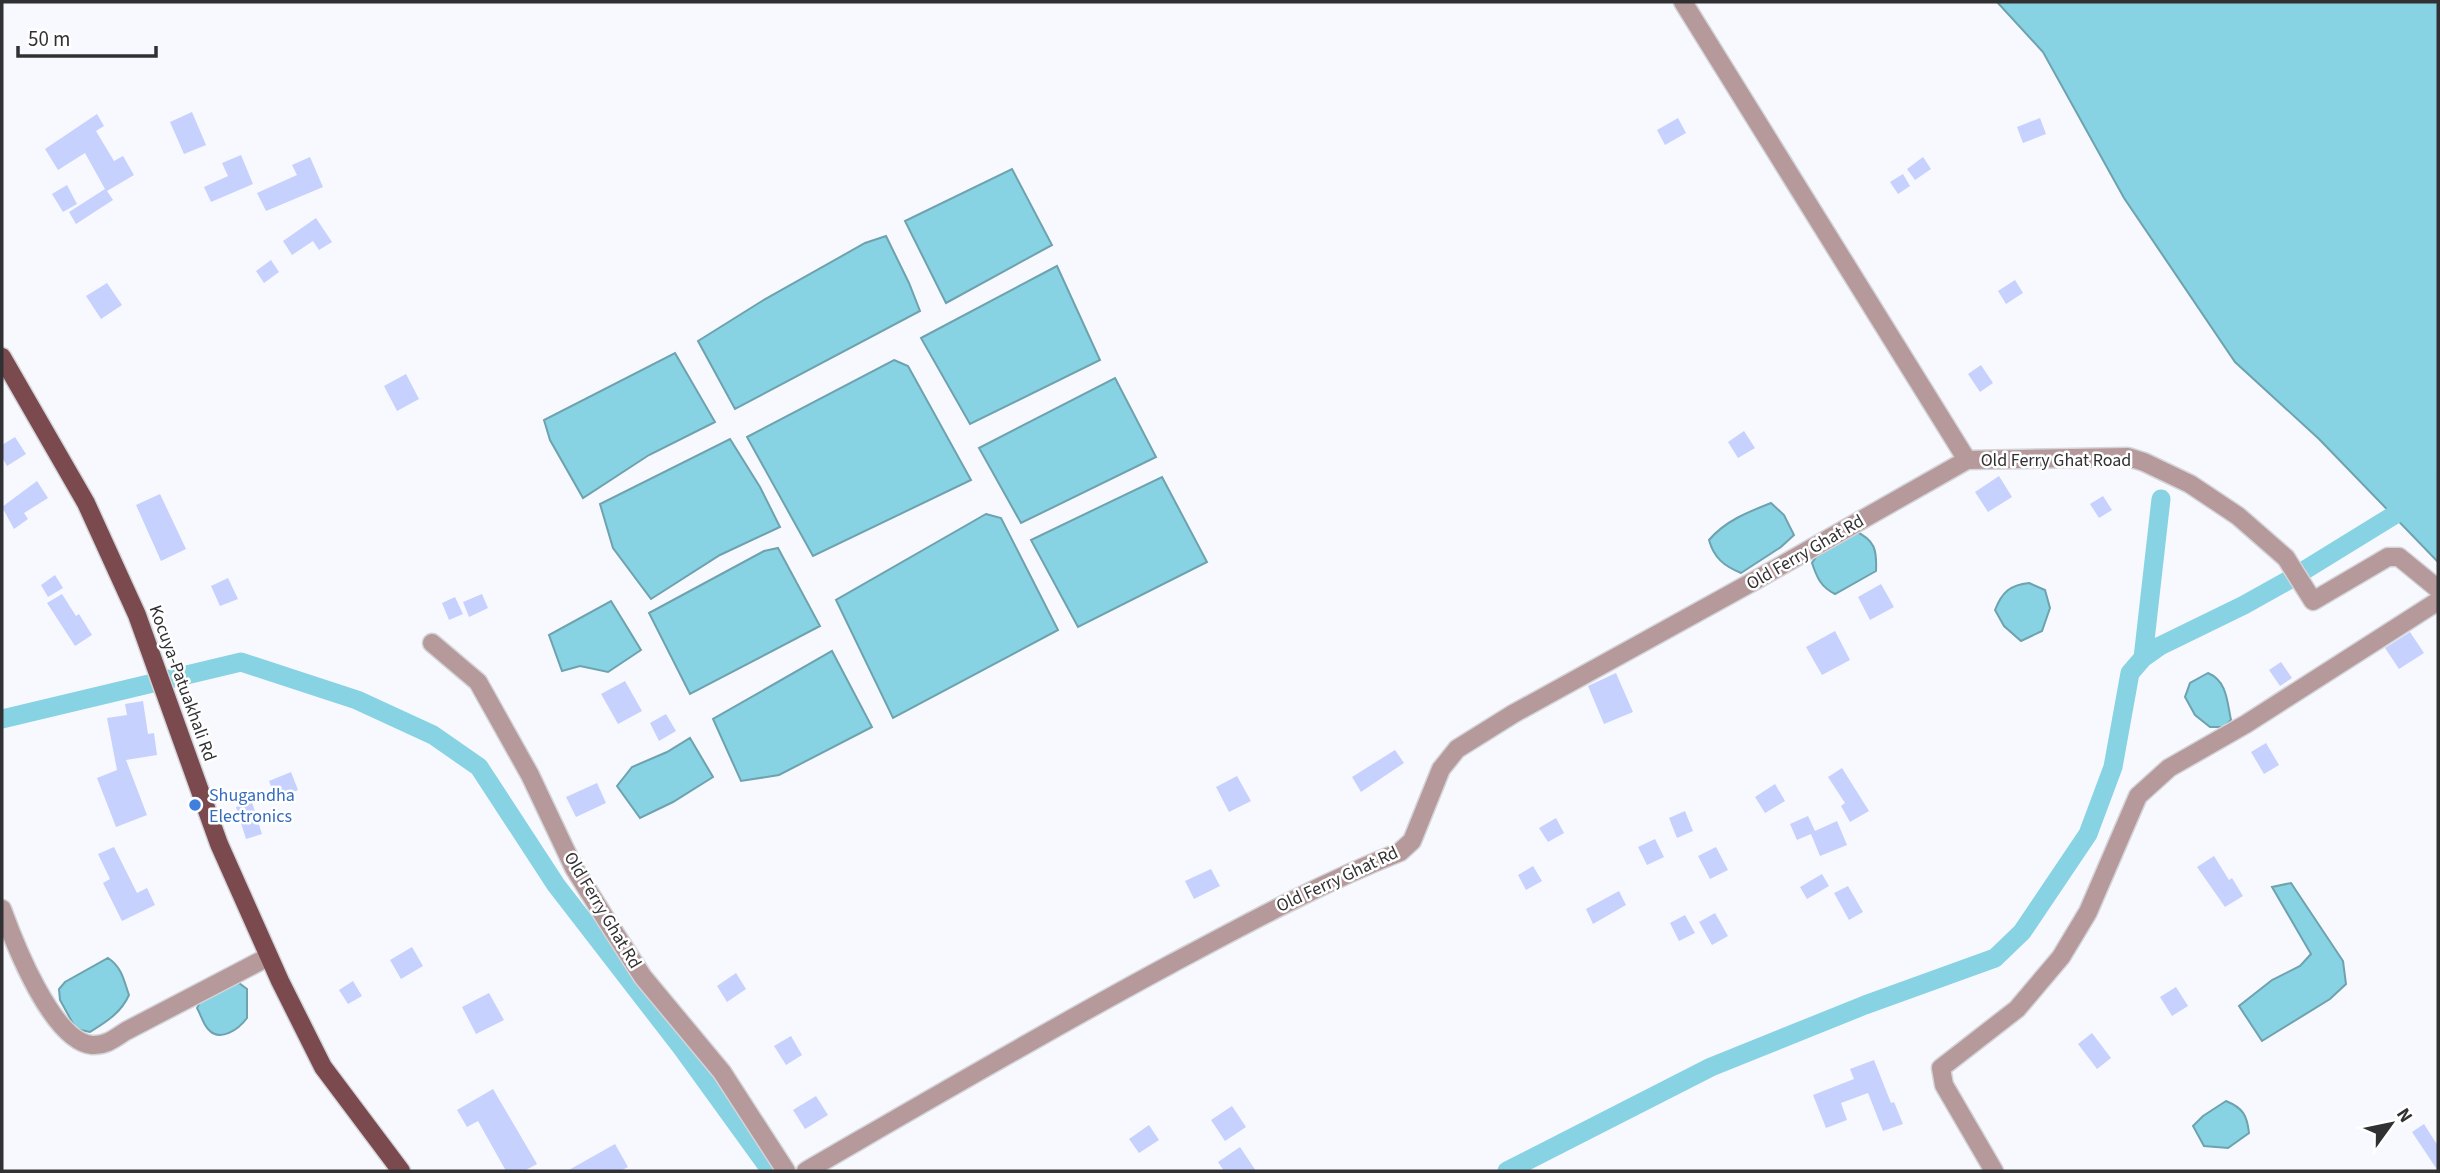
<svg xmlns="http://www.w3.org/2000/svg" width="2440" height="1173" viewBox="0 0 2440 1173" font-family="'Source Sans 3',sans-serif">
	<rect width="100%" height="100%" fill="#f8f9fe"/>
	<path fill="#87d2e3" stroke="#6da2ae" stroke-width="2" d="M1997 2H2438V562L2319 439 2235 362 2124 198 2043 52Z
		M1012 169 1052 245 946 303 905 221Z
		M886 236 909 283 920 311 735 409 698 341 762 301 865 243Z
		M1057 266 1100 360 970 424 921 338Z
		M675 353 715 422 649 455 583 498 550 440 544 420Z
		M894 360 908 366 971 480 813 556 747 437Z
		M1115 378 1156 457 1021 523 979 448Z
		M730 439 760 487 780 527 720 555 651 599 613 548 600 504Z
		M1162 477 1207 562 1078 627 1031 540Z
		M1771 503 1784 515 1794 535 1781 547 1741 573C1724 566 1714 558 1709 540 1725 521 1748 512 1771 503Z
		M986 514 1001 518 1058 630 893 718 836 600Z
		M1855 531C1875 540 1877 550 1876 571L1835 594C1821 587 1817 578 1812 563L1816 557Z
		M778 548 820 626 690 694 649 613 764 551Z
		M2029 583 2045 590 2050 608 2042 631 2021 641 2004 626 1995 610C2002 592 2010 585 2029 583Z
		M611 601 641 650 608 672 580 666 562 671 549 635Z
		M832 651 872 727 779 775 741 781 713 719Z
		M2208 673C2227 681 2227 701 2231 720L2224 727H2210L2195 715 2185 697 2190 683Z
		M690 738 713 777 673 802 640 818 617 786 632 767 667 752Z
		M2291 883 2343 961 2346 984 2330 999 2262 1041 2239 1006 2272 980 2300 966 2311 954 2272 887Z
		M108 958C122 967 124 981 129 995 121 1013 106 1022 90 1032L76 1029 60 1000 59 989 65 982Z
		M239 983 247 989V1018C239 1029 220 1043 208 1029 203 1024 201 1015 197 1008 203 993 224 986 239 983Z
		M2226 1101C2243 1108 2247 1115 2249 1133L2228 1148 2204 1146 2193 1126 2203 1116Z"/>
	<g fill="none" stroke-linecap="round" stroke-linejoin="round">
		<path stroke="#87d2e3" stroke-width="19" d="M2143 658 2161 499
			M2 719 241 662 357 700 433 735 479 767 556 885 682 1048 771 1171
			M1507 1171 1711 1067 1865 1005 1995 958 2022 932 2088 834 2113 767 2130 673 2143 658 2160 646 2244 605 2287 581 2438 488"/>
	</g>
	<path fill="#c6d1fd" d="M192 112 206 145 184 154 170 122Z
		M97 114 104 126 96 131 114 161 123 156 134 175 107 191 113 200 76 224 69 212 105 189 85 153 58 170 45 149Z
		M1678 118 1686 133 1665 145 1657 130Z
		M2040 118 2046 134 2023 143 2017 127Z
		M241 155 253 184 211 202 204 187 228 176 222 163Z
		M310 157 323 187 266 211 257 193 297 175 292 165Z
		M1923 157 1931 169 1915 180 1907 169Z
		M1903 174 1910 186 1898 194 1890 182Z
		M67 185 77 204 63 212 52 194Z
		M316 218 332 242 319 250 313 241 292 255 283 241Z
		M271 260 279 272 264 283 256 271Z
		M2015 280 2023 293 2006 304 1998 291Z
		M107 283 122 305 101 319 86 296Z
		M1981 365 1993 383 1980 392 1968 374Z
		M406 374 419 399 397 411 384 386Z
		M1744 431 1755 448 1738 458 1728 442Z
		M15 437 26 454 7 466 2 457V445Z
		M1999 476 2012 497 1988 512 1975 492Z
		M37 481 48 498 24 513 28 519 14 529 2 507Z
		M160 494 186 549 161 561 136 505Z
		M2103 496 2112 510 2099 518 2090 504Z
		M55 575 63 588 48 597 41 585Z
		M228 578 238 599 220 606 211 586Z
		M1881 584 1894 607 1870 620 1858 597Z
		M62 594 76 616 79 614 92 635 75 646 47 603Z
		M482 594 488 608 469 617 463 602Z
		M455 597 463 614 449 620 442 603Z
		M1835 631 1850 660 1822 675 1806 647Z
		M2410 632 2424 653 2399 669 2385 648Z
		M2281 662 2292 678 2280 686 2269 670Z
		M1616 673 1633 712 1604 724 1588 686Z
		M625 681 642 711 618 724 601 694Z
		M143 701 148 734 154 733 157 755 126 760 147 815 116 827 97 778 117 770 107 718 127 715 125 704Z
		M666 714 676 731 659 741 650 723Z
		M2266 743 2279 765 2264 774 2251 752Z
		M1395 750 1404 763 1361 792 1352 777Z
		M1842 768 1869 811 1850 822 1841 806 1845 803 1828 777Z
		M291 772 298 790 276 799 269 781Z
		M1237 776 1251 801 1229 812 1216 787Z
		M597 783 606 803 576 817 566 797Z
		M1775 784 1785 801 1765 813 1755 797Z
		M252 802 262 834 246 839 236 807Z
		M1685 811 1693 831 1677 838 1669 818Z
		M1808 816 1815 831 1837 821 1847 845 1820 856 1811 834 1797 840 1790 824Z
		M1556 818 1564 833 1548 842 1539 828Z
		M1655 839 1664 857 1647 865 1638 847Z
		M114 847 137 893 147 888 155 905 122 921 103 883 110 879 98 854Z
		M1716 847 1728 870 1710 879 1698 856Z
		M2214 856 2229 880 2232 878 2243 896 2225 907 2197 867Z
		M1533 866 1542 881 1526 890 1518 875Z
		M1211 869 1220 886 1194 899 1185 881Z
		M1822 874 1829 886 1807 899 1800 887Z
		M1848 886 1863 912 1849 920 1834 893Z
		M1619 891 1626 905 1593 924 1586 909Z
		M1715 913 1728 936 1712 945 1699 922Z
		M1685 915 1695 933 1679 941 1670 923Z
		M412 947 423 966 401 979 390 960Z
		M736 973 746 989 727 1002 717 986Z
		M353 981 362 996 348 1004 339 990Z
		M2176 987 2188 1006 2172 1016 2160 997Z
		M489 993 504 1020 476 1034 462 1007Z
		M2092 1033 2111 1058 2097 1069 2078 1044Z
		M791 1036 802 1055 786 1065 774 1046Z
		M1874 1060 1891 1103 1894 1102 1903 1124 1883 1131 1868 1093 1841 1103 1847 1120 1826 1128 1813 1095 1854 1079 1850 1069Z
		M493 1089 537 1164 524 1171H506L478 1121 467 1127 457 1110Z
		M816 1096 828 1115 805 1129 793 1110Z
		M1232 1106 1246 1127 1225 1141 1211 1120Z
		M2424 1124 2438 1146V1171L2412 1132Z
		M1149 1125 1159 1140 1139 1153 1129 1139Z
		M615 1144 628 1167 620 1171H567Z
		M1240 1147 1256 1171H1224L1218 1162Z"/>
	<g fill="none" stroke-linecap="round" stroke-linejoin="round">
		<g stroke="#d4d5d9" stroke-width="21">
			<path id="minor" d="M1683 2 1967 460
				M432 643 478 682 530 775 574 868 607 921 643 977 722 1072 786 1171
				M2 909C14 942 52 1041 92 1045 106 1046 115 1038 126 1031L268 957
				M806 1171C927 1101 1048 1030 1171 964 1246 924 1321 883 1400 852L1412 841 1441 769 1457 749 1513 714 1754 581 1967 460 2128 457 2144 462 2190 484 2238 516 2286 558 2313 601 2388 557H2399L2438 589
				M1994 1171 1944 1085 1941 1068 2017 1009 2061 957 2088 912 2138 796 2169 768 2246 724 2438 601"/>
		</g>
		<g stroke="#d4d5d9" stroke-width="21">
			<path id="major" d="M2 357 86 503 137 615 219 844 280 981 323 1067 401 1171"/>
		</g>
		<use href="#minor" stroke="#b6999b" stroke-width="18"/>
		<use href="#major" stroke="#7a4a4f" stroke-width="18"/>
	</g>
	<circle fill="#3f7fe0" stroke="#fff" stroke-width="2.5" cx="195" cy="805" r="7"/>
	<g text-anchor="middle" stroke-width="5" stroke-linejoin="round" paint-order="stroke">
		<g font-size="18" fill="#313133" stroke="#fff">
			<text x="2056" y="466">Old Ferry Ghat Road</text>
			<text transform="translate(1805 552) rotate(-30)" y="6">Old Ferry Ghat Rd</text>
			<text transform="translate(183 683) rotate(70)" y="6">Kocuya-Patuakhali Rd</text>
			<text transform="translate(1337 879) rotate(-25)" y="6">Old Ferry Ghat Rd</text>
			<text transform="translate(603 910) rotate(59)" y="6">Old Ferry Ghat Rd</text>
		</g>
		<g font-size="18" fill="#366cbe" stroke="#fff" text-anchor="start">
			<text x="209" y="801">Shugandha<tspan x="209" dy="21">Electronics</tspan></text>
		</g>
	</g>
	<rect width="2440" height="1173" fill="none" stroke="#313133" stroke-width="7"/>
	<g transform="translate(2391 1124) rotate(57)" stroke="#ffffff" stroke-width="5" paint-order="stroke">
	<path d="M0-5L12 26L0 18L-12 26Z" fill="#313133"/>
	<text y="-10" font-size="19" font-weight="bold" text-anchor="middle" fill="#313133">N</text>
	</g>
	<path d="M18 46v10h138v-10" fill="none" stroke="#313133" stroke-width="3.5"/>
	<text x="28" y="46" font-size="21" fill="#313133" stroke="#ffffff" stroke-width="5" paint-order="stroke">50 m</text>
</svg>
